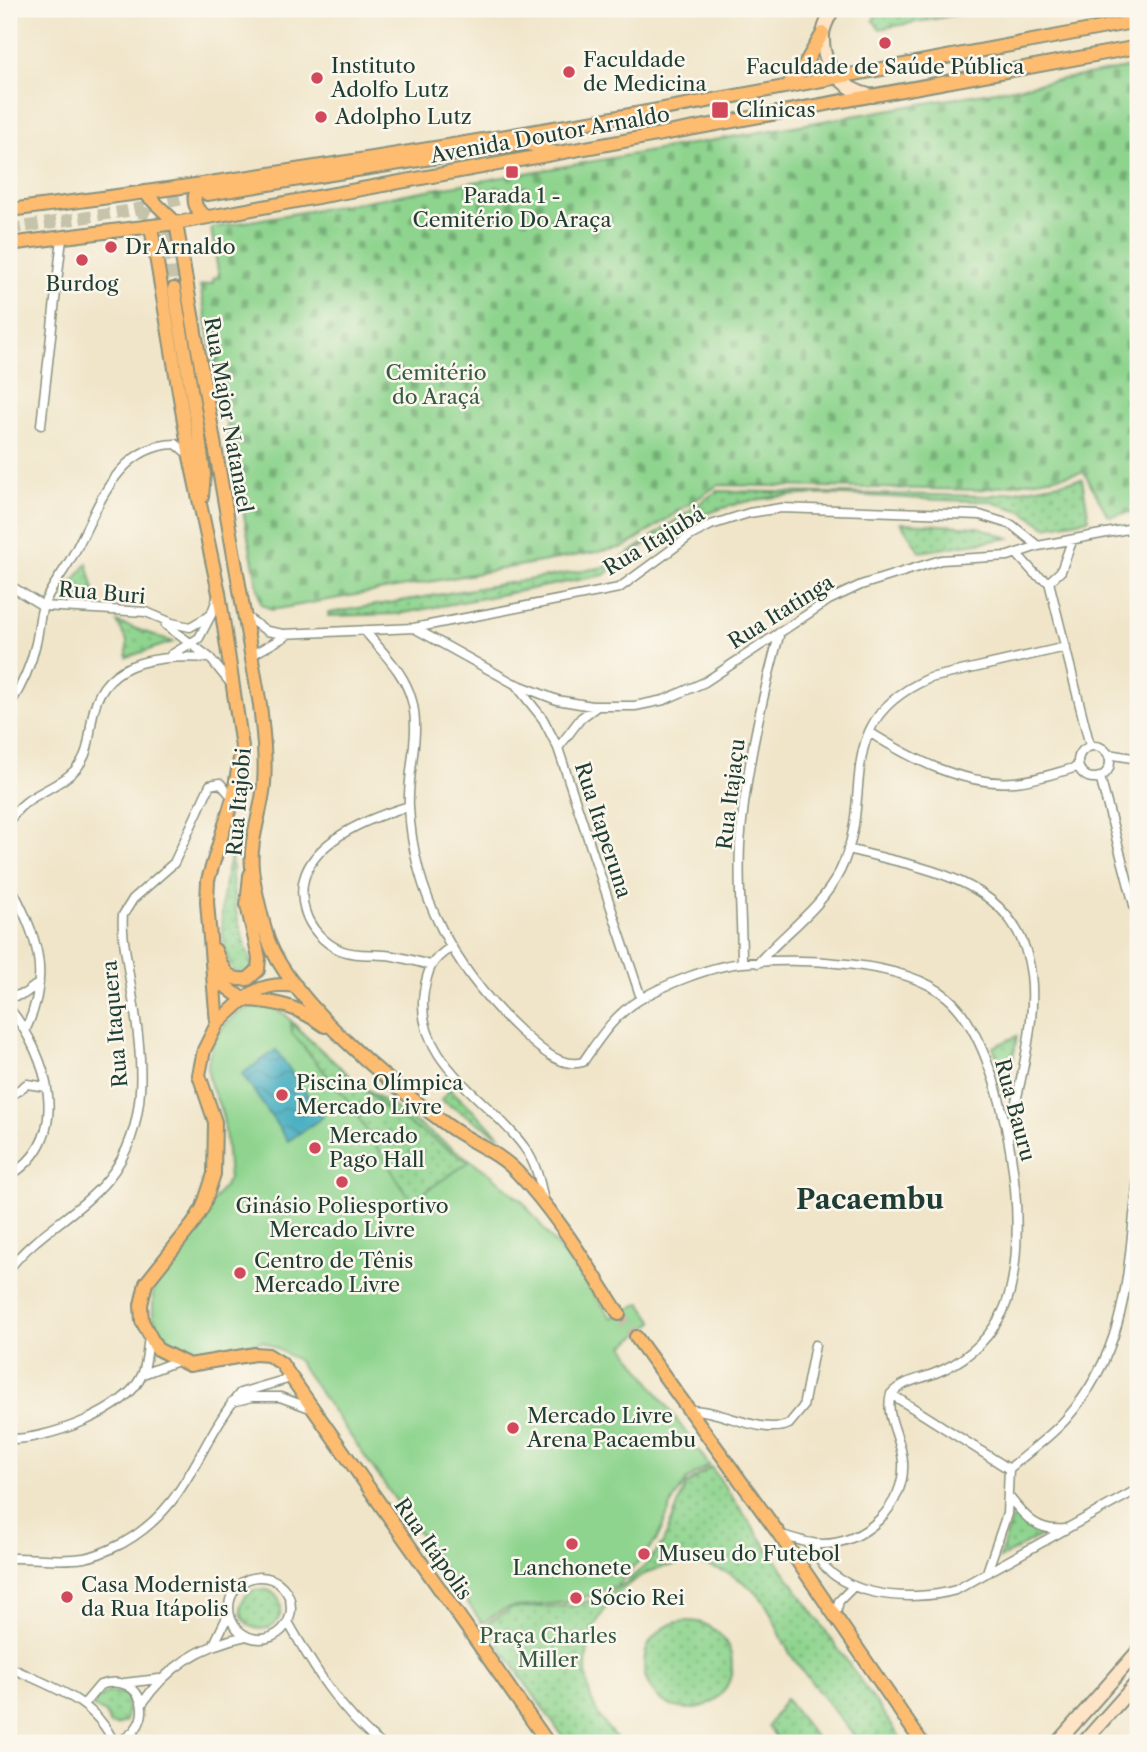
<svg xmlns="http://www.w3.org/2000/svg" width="1147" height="1752" viewBox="0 0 1147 1752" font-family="'Libre Caslon Text',serif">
	<defs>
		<pattern id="cemetery-stones" width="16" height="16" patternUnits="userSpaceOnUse" patternTransform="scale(1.75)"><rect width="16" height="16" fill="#8ed48e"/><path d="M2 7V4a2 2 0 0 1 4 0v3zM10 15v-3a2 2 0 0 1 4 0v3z" fill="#73ad75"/></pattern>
		<pattern id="park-dots" width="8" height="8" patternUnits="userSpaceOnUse" patternTransform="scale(1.75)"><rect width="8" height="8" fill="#8ed48e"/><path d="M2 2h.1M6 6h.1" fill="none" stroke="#73ad75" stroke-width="1.8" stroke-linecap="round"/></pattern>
		<pattern id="water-waves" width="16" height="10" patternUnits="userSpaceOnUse" patternTransform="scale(1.75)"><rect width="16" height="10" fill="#41acc0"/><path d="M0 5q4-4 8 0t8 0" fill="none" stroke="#368d9d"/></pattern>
	</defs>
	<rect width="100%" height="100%" fill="#fbf7ec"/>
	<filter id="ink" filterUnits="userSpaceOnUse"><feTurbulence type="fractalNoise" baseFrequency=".0143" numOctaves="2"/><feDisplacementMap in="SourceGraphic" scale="14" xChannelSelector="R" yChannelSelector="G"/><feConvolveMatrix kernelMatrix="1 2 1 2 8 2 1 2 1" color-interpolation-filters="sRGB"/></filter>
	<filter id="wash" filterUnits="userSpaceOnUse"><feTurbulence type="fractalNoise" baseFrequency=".00686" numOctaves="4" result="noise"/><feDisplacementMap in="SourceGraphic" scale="28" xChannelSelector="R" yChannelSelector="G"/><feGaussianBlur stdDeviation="1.57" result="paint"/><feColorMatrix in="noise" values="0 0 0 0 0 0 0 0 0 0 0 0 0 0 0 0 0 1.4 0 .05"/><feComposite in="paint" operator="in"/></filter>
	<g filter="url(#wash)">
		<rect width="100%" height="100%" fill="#f0e5c9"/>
		<path fill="#8ed48e" stroke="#568861" stroke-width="2" d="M255 1006H266L285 1014 332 1065 489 1173 523 1202 612 1318 641 1303 654 1322 624 1346 709 1465 687 1480 673 1501 657 1540 618 1585 571 1602 506 1608 482 1623 297 1360 263 1341 204 1352 180 1351 159 1330 153 1316V1286L229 1179C227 1158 227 1134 222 1114 219 1101 211 1091 209 1078 203 1047 226 1014 255 1006Z"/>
		<path fill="url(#cemetery-stones)" stroke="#568861" stroke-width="2" d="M1138 66V511L1110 516 1107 514 1084 472 978 490 718 485 625 547 272 610 261 604 200 286 213 283V278L219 277 211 228Z"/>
		<path fill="url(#park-dots)" stroke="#568861" stroke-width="2" d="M881 9H988L879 29 873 20Z
			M1082 479 1089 519 1046 527 1022 511 988 501C876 503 751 468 657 543L653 539 604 575 399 614 328 616V613L611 566 717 491 988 496Z
			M901 523 979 527 1009 538 920 552Z
			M87 563 95 594 56 598 57 590 75 580Z
			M117 622 173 642 127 657V641Z
			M232 849C230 892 237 929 254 969L248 976 234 972C214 936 222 887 232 849Z
			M291 1023 390 1112 469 1162 411 1201 346 1098 292 1033Z
			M1017 1036 1008 1089 993 1047Z
			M450 1089 501 1137 441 1100Z
			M711 1467 904 1743H860C837 1714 812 1685 791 1655 774 1629 775 1605 746 1584 644 1510 525 1657 622 1743H567L485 1625 511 1608 573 1606 603 1596 625 1583 645 1566 663 1543 686 1485Z
			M1014 1512 1026 1526 1043 1534 999 1559Z
			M241 1609a20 20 0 1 1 40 0a20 20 0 1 1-40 0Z
			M644 1665a44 44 0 1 1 88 0a44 44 0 1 1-88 0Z
			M108 1692 128 1694 126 1721 116 1726 109 1724 106 1713 93 1707 96 1700Z
			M785 1699 788 1702 820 1743H780L768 1726Z"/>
		<path fill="url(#water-waves)" stroke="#30747a" stroke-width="2" d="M276 1050 323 1117 288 1141 242 1074Z"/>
	</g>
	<g filter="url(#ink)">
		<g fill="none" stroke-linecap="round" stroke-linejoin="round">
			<path stroke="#c6c3ab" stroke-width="12" stroke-dasharray="12 6" stroke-linecap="butt" d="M138 212C174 214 170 261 174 289
				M9 229 127 211 205 194
				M619 1314 636 1337"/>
			<g stroke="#88917e" stroke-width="11">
				<path id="street" d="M41 425 62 238
					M1017 554 1035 574 1049 582
					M1049 582 1090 746
					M1049 582 1061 571 1072 541
					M9 585 43 606 146 612 172 623 190 627 211 615 218 596
					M246 617 267 631 283 634 414 628 619 588 690 536 711 525 749 513 781 508 980 515 1012 525 1038 546
					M166 625 210 658
					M414 628 513 683 557 700 592 706H635L664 700 705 682 829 600 861 585 941 560 1008 556 1038 546 1138 527
					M365 631C383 653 405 673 412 701 421 735 407 772 409 807 413 895 456 971 519 1030 536 1045 559 1069 583 1062 599 1039 614 1015 639 1000 663 985 714 965 743 963 798 958 904 960 947 997 1007 1047 1038 1250 1000 1317 985 1344 962 1363 933 1374 917 1380 903 1381 891 1394 884 1416 902 1439 903 1462 906 1505 864 1545 821 1544 808 1544 792 1538 779 1534
					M171 655 199 638 210 617
					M250 656 286 636
					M516 685 543 719 558 748 641 998
					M9 706C22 686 31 666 36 643 39 631 39 617 43 606 50 588 64 572 73 555 97 513 114 445 176 444L188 454
					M869 732C912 759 963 786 1015 782 1037 780 1058 772 1078 767
					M1078 762a16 16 0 1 1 32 0a16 16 0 1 1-32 0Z
					M558 748 581 718 596 707
					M1108 754 1138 759
					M1100 777 1138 920
					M409 806C362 820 287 849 305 911 310 928 324 943 340 950 356 957 376 953 393 956 405 958 418 962 430 965
					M9 822C24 793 54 792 75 770 92 752 88 732 94 710 106 657 166 655 210 658L232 685
					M848 849C885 859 927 866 961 882 1070 932 1026 1045 1009 1135
					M9 883C36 935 53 973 25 1031
					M450 948C431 960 428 969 424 991 413 1062 489 1098 524 1147 536 1163 540 1181 544 1201
					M742 963C742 923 738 884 740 844 745 772 761 701 780 632
					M758 963C785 932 821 909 840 871 877 795 828 722 930 678L1066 647
					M9 997 24 994 39 983
					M9 1008C48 1056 74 1138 9 1176
					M9 1097 27 1084 46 1087
					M9 1269C36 1233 79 1214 108 1179 157 1119 139 1039 128 968 126 951 121 933 123 915L133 899 174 863 210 785 220 783 233 798
					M143 1374 177 1361
					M891 1394 1009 1469
					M232 1402 252 1397H280L313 1409
					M689 1410C721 1409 761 1436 789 1424L803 1407 815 1345
					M9 1439C46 1440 126 1412 142 1375 147 1364 147 1349 149 1337
					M1010 1498C1025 1517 1038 1532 1065 1529
					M813 1543C826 1598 911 1603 956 1590L1138 1489
					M9 1558C34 1557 58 1562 84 1558 98 1556 111 1549 123 1543 189 1506 196 1446 240 1393L291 1378
					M987 1572 1007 1514 1009 1469C1028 1452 1049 1438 1066 1419 1130 1346 1127 1270 1138 1178
					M229 1608a31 31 0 1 1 62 0a31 31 0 1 1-62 0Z
					M835 1618 839 1601 854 1586
					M288 1622C313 1666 340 1712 380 1743
					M215 1642 229 1613
					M9 1667C49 1686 95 1699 114 1743 160 1729 145 1670 100 1685L84 1704
					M124 1683 159 1679
					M142 1704C167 1666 202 1645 246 1636"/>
			</g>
			<g stroke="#88917e" stroke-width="16">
				<path id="secondary" d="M833 9C829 17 823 27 823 35 821 66 843 90 872 96
					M1057 1743 1138 1651
					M1083 1743 1138 1681"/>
			</g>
			<g stroke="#88917e" stroke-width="16">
				<path id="primary" d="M789 84 802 69 823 33
					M204 184C190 194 192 210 208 217
					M145 193 176 223 260 705C263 731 266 757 264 784 262 811 249 840 252 868 254 888 260 910 265 930 281 995 393 1086 447 1125 470 1142 497 1151 517 1172 557 1214 587 1265 619 1314
					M207 194 526 143 556 153
					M9 210C387 163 763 92 1138 21
					M151 227 190 457 219 593 242 747 233 798 208 880 207 902 217 1024 204 1050 199 1075 215 1122 214 1174 203 1207 193 1224 146 1283 141 1305 142 1321 157 1349 189 1365 255 1354 268 1355 281 1363 548 1743
					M9 244 176 223 1138 47
					M174 289 198 430 204 474 202 497
					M215 950C222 967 226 982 248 979L258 970 259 958 247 905 250 875
					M214 972 225 986 244 1000
					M244 1000C276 1001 299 1007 325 1026
					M217 1024C244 999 257 980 296 986
					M636 1337 779 1534 922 1743"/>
			</g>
			<use href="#street" stroke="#fff" stroke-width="8"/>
			<use href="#secondary" stroke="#fee4c6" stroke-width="12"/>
			<use href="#primary" stroke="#fdbc70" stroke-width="12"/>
		</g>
	</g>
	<g fill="#d1495b" stroke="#fbf7ec" stroke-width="2.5">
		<circle cx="885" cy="43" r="7"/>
		<circle cx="569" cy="72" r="7"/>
		<circle cx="317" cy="78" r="7"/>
		<rect x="711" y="101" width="18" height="18" rx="3.5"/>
		<circle cx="321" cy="117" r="7"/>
		<rect x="505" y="165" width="14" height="14" rx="3.5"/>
		<circle cx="111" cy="247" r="7"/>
		<circle cx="82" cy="260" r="7"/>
		<circle cx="282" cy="1095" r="7"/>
		<circle cx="315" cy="1148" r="7"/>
		<circle cx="342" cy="1182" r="7"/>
		<circle cx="240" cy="1273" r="7"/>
		<circle cx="513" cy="1428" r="7"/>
		<circle cx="572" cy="1544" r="7"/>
		<circle cx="644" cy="1554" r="7"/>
		<circle cx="67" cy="1597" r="7"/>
		<circle cx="576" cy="1598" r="7"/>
	</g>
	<g text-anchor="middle" stroke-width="5" stroke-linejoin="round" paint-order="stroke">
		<g font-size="21" fill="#1f3d34" stroke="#fbf7ec" text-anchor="start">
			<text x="583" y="67">Faculdade<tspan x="583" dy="24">de Medicina</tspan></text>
			<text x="331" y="73">Instituto<tspan x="331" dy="24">Adolfo Lutz</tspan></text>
			<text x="885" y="74" text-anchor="middle">Faculdade de Saúde Pública</text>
			<text x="736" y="117">Clínicas</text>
			<text x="335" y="124">Adolpho Lutz</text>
			<text x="512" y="203" text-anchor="middle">Parada 1 -<tspan x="512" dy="24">Cemitério Do Araça</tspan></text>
			<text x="125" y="254">Dr Arnaldo</text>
			<text x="82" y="291" text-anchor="middle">Burdog</text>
			<text x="296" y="1090">Piscina Olímpica<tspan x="296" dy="24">Mercado Livre</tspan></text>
			<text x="329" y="1143">Mercado<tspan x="329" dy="24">Pago Hall</tspan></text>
			<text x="342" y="1213" text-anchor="middle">Ginásio Poliesportivo<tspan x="342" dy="24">Mercado Livre</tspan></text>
			<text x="254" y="1268">Centro de Tênis<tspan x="254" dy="24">Mercado Livre</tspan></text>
			<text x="527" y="1423">Mercado Livre<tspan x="527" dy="24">Arena Pacaembu</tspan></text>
			<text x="658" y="1561">Museu do Futebol</text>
			<text x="572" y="1575" text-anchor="middle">Lanchonete</text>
			<text x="81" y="1592">Casa Modernista<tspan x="81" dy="24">da Rua Itápolis</tspan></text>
			<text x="590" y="1605">Sócio Rei</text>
		</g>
		<g font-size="21" fill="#1f3d34" stroke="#fbf7ec">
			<text transform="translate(550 135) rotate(-10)" y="7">Avenida Doutor Arnaldo</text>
			<text transform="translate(228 415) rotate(80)" y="7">Rua Major Natanael</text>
			<text transform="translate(654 541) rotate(-31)" y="7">Rua Itajubá</text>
			<text transform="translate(102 593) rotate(5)" y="7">Rua Buri</text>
			<text transform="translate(781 612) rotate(-32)" y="7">Rua Itatinga</text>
			<text transform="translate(731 794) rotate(-83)" y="7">Rua Itajaçu</text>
			<text transform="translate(239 802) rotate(-85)" y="7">Rua Itajobi</text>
			<text transform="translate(603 830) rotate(72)" y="7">Rua Itaperuna</text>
			<text transform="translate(115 1024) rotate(-95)" y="7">Rua Itaquera</text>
			<text transform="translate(1015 1110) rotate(75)" y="7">Rua Bauru</text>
			<text transform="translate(433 1549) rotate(55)" y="7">Rua Itápolis</text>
		</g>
		<g font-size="21" fill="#355b46" stroke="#fbf7ec">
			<text x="436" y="380">Cemitério<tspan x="436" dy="24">do Araçá</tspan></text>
			<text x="548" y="1643">Praça Charles<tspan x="548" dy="24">Miller</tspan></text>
		</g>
		<g font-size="28" font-weight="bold" fill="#1f3d34" stroke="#fbf7ec">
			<text x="870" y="1209">Pacaembu</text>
		</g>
	</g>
	<rect width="1147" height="1752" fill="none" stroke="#fbf7ec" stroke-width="35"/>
</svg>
